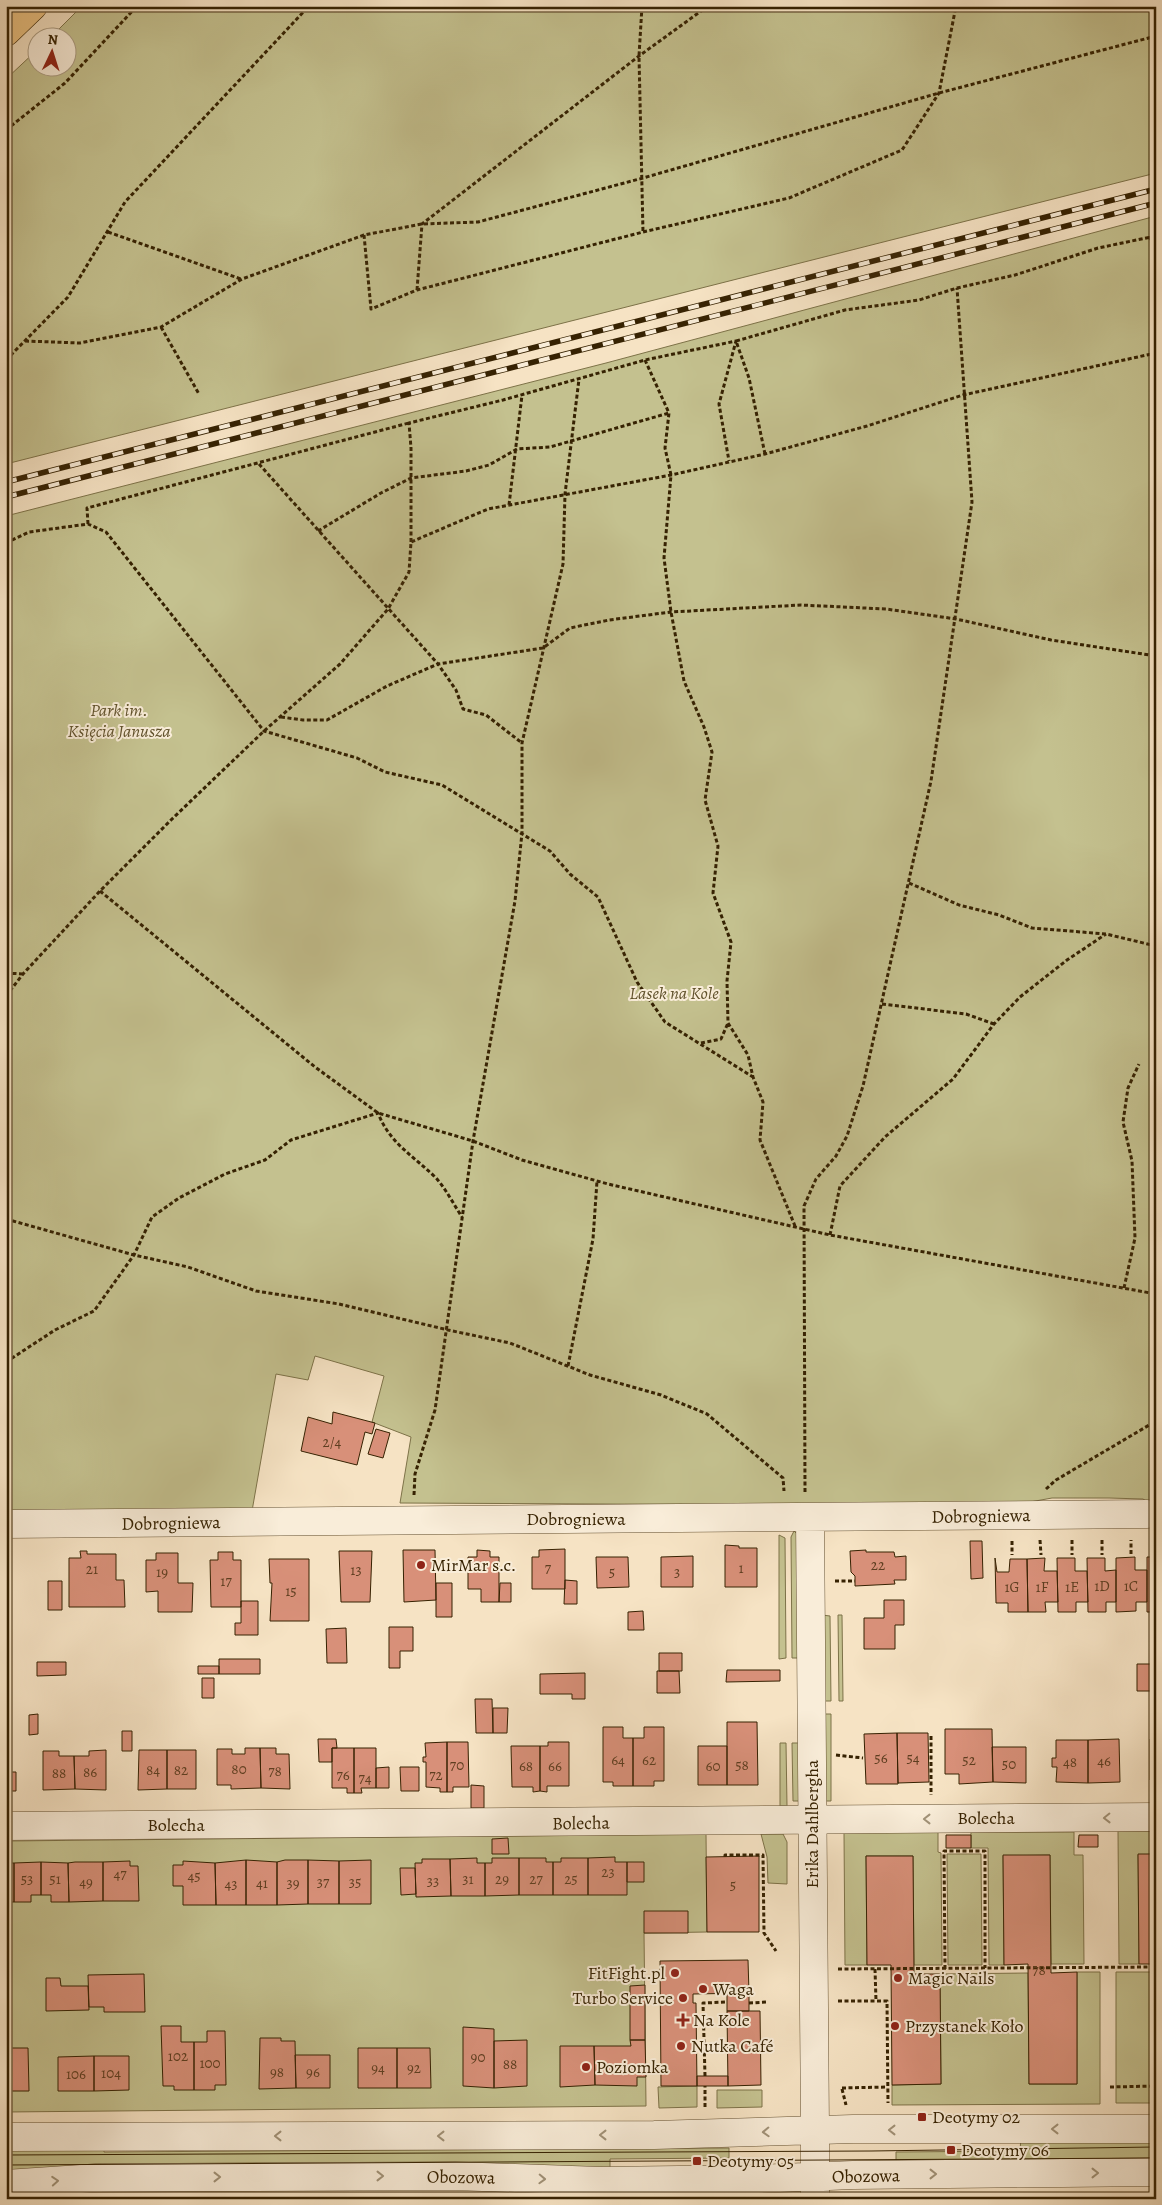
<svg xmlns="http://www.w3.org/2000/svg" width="1162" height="2205" viewBox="0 0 1162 2205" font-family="Alegreya,serif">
	<rect width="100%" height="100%" fill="#f6e3c4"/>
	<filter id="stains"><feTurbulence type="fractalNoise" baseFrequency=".004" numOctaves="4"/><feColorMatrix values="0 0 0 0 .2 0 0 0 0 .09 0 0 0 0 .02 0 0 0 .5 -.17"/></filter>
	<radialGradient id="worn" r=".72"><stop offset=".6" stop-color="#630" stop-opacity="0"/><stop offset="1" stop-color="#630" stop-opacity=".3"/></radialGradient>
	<path fill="#c4c18f" stroke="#7d7248" d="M82 6H1156V173L6 464V79L37 50 38 68H68V38L51 37Z
		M1156 216V1507L1143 1499 1109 1498H1052L1008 1506 400 1503 411 1437 372 1422 384 1376 315 1356 308 1380 276 1374 252 1511 6 1513V516L606 363Z
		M794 1531 798 1535 800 1658H792L791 1537Z
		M779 1535 785 1538 786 1658 779 1659Z
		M822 1615 830 1616 831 1701H823Z
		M838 1615H842L843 1701H839Z
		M823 1714H831V1801H823Z
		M780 1743H786L787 1806H780Z
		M792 1743H801V1801H793Z
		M1118 1831H1156V1854L1138 1855 1139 1964H1119Z
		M938 1832V1852L941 1853 942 1965H914L913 1856H866L867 1965H845L844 1833Z
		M971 1832H1074V1855H1083L1084 1964H1051L1050 1855 1003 1856 1004 1965H989L988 1848H971Z
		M706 1834 707 1932 644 1933 646 2106 6 2112V1841Z
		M783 1834 787 1842V1884L768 1883 767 1857 761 1834Z
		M947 1854H981L982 1965H948Z
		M1077 1972H1100V2104L892 2105V2085L941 2084 940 1974 1028 1973 1029 2084H1077Z
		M1116 1972H1156V2103H1116Z
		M697 2086V2107L659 2108 658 2087Z
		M717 2090H762V2107L717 2108Z
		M1021 2136 1154 2141 1156 2160 896 2163V2152L1020 2151Z
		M6 2145 104 2149V2152L729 2148V2158L610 2159V2172L6 2175Z
		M1094 2197V2199H888L893 2198Z"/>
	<path fill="#d89079" stroke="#362202" d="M333 1412 375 1423 372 1434 365 1432 357 1465 301 1451 308 1417 332 1424Z
		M376 1429 390 1433 383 1458 368 1454Z
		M970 1541H982L983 1578 971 1579Z
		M725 1545 739 1546V1548H757V1587H725Z
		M565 1549V1589H532V1557H539V1550Z
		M403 1550H435L436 1600 404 1602Z
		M477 1550 490 1551V1557H499V1602H481V1589H468V1557H477Z
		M866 1550V1552H894L895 1557 906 1556V1580H894L895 1584 855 1586V1576L851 1572 850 1551Z
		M80 1551H87V1554H116V1580H124L125 1607H69V1558H81Z
		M339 1551H372L370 1602H341Z
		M218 1552H233V1560H241V1607H211L210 1560H218Z
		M156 1553H178V1583H193L192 1612H158V1591L146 1592V1560H156Z
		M693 1556V1587H661V1557Z
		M596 1557H628L629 1587 597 1588Z
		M1135 1557V1570H1147V1602H1136V1611L1116 1612V1558Z
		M1147 1557H1156V1612H1147Z
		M995 1558 997 1572H1009L1010 1559H1027L1028 1612H1008V1603H996Z
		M1045 1558 1044 1571H1057L1058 1602H1045L1046 1612H1028L1027 1559Z
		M1057 1558H1075V1571H1087L1088 1602H1076V1612H1058Z
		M1087 1558H1105V1571L1116 1570V1602H1106V1612H1088Z
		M269 1559H309V1621H270L272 1583H270Z
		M565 1580 577 1581V1604H564Z
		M48 1581H62V1610H48Z
		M436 1583H452V1617H436Z
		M500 1583H511V1602H499Z
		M884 1600H904V1625H895V1649H864V1618H884Z
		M241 1601H258V1635H235V1623H241Z
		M643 1611 644 1630H628V1612Z
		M389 1627H413V1651H400V1668H389Z
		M346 1628 347 1663H327L326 1629Z
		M659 1653H682V1671H659Z
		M219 1659H260V1674H219Z
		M37 1662H66V1675L37 1676Z
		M1137 1664H1156V1691H1137Z
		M198 1666H219V1674H198Z
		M727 1670H780V1681L726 1682Z
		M657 1671H679L680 1693H657Z
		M585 1673V1699H572V1694H540V1674Z
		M202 1678H214V1698H202Z
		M475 1699H492L493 1733H476Z
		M493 1708H508L507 1733H493Z
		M38 1714V1734L29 1735V1715Z
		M727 1722H757L758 1785H727Z
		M603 1727H623V1738H633V1786H613V1782H603Z
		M644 1727H664V1781H654V1786H633V1738H644Z
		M945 1729H992L993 1782 959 1784V1774H945Z
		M122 1731H132V1751H122Z
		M897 1733 898 1784H866L864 1734Z
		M897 1733H928L929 1782 898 1783Z
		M318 1739H336L337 1748H332V1762H319Z
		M1119 1739 1120 1782 1088 1783V1740Z
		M1150 1739H1156V1780H1150Z
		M1056 1740H1088V1783L1056 1782 1057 1767H1052V1758H1056Z
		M447 1742V1792H440V1788L426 1787V1762H423V1757H426L425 1743Z
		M447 1742H468L469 1787H453V1792H447Z
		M548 1742H569V1786H547V1792L540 1791V1746H548Z
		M511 1746H540V1791L533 1792V1787H512Z
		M698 1746H727V1785H698Z
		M992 1747H1026V1783L993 1782Z
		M245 1748H260L261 1788 231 1789V1785H217V1749H232V1754H245Z
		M260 1748H276V1754H289L290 1789 261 1788Z
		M332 1748H354V1793H347V1788H332Z
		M354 1748H376V1788H361L362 1793H354Z
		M106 1750V1790L75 1789 74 1756H89V1751Z
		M139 1750H167V1789L138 1790Z
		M167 1750H196V1789H167Z
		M43 1751H59V1756H74L75 1789 43 1790Z
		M389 1767V1788H376V1768Z
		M400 1767H419V1791H401Z
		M6 1772H16V1791H6Z
		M471 1785 484 1786V1808H471Z
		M946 1835H971V1848H946Z
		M1079 1835H1098V1847H1078Z
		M508 1838 509 1854H492V1839Z
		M1138 1854H1156V1964H1139Z
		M1003 1855H1050L1051 1973 1077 1972V2084H1029L1028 1964 1004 1965Z
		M759 1856V1932H707L706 1857Z
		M866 1856H913L914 1974H940L941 2084 892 2085 891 1965H867Z
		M615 1857V1862H627V1895H588V1858Z
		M477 1858V1863H485V1896H451L450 1859Z
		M492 1858H519V1895L485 1896V1863H492Z
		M519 1858H546V1862H553V1895H519Z
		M561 1858H588V1895H553V1862H561Z
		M422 1859H450L451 1896 416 1897 415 1863H422Z
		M246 1860 277 1862V1905H246Z
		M246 1860V1905H216L215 1863Z
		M285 1860H308V1904L277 1905V1862Z
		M308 1860 339 1861V1904H308Z
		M371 1860V1904H339V1861Z
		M130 1861V1866H138L139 1901H103V1862Z
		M183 1861 215 1863 216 1905H183V1886H173V1865H183Z
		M41 1862 68 1863 69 1902H51V1895H41Z
		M41 1862V1895H31V1902H14V1863Z
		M75 1862H103V1901L69 1902 68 1863Z
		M627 1862H644V1882H627Z
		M6 1863H14V1902H6Z
		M400 1868H415L416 1894 401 1895Z
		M644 1911H688V1933H644Z
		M748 1960 749 1993 693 1994V2003H696L697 2086H661L660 1961Z
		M144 1974 145 2012H104V2007H89L88 1975Z
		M46 1978H60L61 1986H88L89 2010 46 2011Z
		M645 1985V2040H630V1986Z
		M749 1993V2011H727V1994Z
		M727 2011H760L761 2085 728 2086Z
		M161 2026H181V2042H194V2090H174V2086H163Z
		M463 2027 494 2029V2088L463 2086Z
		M207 2031H225L226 2085H215V2090H194V2042H207Z
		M260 2038H281V2041H295L296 2088 259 2089Z
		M527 2040V2086L494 2088V2041Z
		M630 2040H645L646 2077H637V2086L595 2085 594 2046H631Z
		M560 2046H594L595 2085 560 2087Z
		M6 2048H28L29 2091H6Z
		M358 2048H397V2088H358Z
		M397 2048H430L431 2088H397Z
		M295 2055H330V2088H296Z
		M94 2056V2091H58V2057Z
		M94 2056H129V2090L94 2091Z
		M697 2076H728V2086H697Z"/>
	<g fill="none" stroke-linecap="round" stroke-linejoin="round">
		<g stroke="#665232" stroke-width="17">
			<path id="service" d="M599 2199 600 2181"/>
		</g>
		<g stroke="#665232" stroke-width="29">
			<path id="minor" d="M810 1517 815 2130
				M6 1524 1147 1514
				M6 1826 1156 1817"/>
		</g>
		<g stroke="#665232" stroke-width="29">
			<path id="tertiary" d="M6 2137 654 2135 853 2129H1156
				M6 2184 96 2178 455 2176 600 2181 758 2179 853 2175 1156 2172
				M815 2199V2130"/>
		</g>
		<g stroke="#362202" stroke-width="29">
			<path id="motorway" d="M6 32 33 6"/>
		</g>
		<path stroke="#362202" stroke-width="3" stroke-dasharray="4 2.5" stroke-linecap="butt" d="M642 6 639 56 643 232
			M6 130 65 83 137 6
			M108 232 241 279
			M364 235 371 309 417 290 643 232 789 198 902 150 939 93 956 6
			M1150 236 1156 265
			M417 290 422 224 639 56 708 6
			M161 327 199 394
			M25 341 80 343 161 327 242 279 364 235 422 224 478 222 643 178 939 93 1156 36
			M6 360 68 297 125 202 309 6
			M645 360 669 413 665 448 671 475 664 558 671 612 684 681 704 727 712 752 705 800 718 846 713 893 731 942 727 981 728 1023 748 1055 753 1077 763 1102 760 1140 795 1226
			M765 454 749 378 736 341 845 310 919 300 957 288 1015 275 1098 248 1156 236
			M259 464 438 664 456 690 463 709 486 715 522 743
			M509 505 522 395
			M88 524 87 508 409 423
			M318 531 381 493 411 478 466 471 489 465 517 449 550 447 669 413
			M411 542V448L409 423 503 400 645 360 736 341 719 404 729 461
			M6 543 29 532 88 524 106 532 264 731 357 758 385 772 442 785 550 851 570 874 598 897 637 982 665 1022 753 1077
			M281 717 303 720H327L387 686 438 664 543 648 570 628 609 620 671 612 801 605 886 609 956 619 1051 640 1156 656
			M909 883 959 905 999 915 1032 928 1106 934 1156 946
			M100 891 315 1067 378 1113 473 1141 522 1160 608 1184 830 1235 1156 1294
			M6 973 23 974
			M6 996 23 974 100 891 171 820 264 731 340 664 388 609 409 572 411 542 488 509 671 475 765 454 867 426 963 395 1156 353
			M882 1004 966 1014 994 1024
			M701 1043 721 1039 728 1023
			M6 1219 134 1255 188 1267 256 1291 339 1304 448 1330 510 1343 590 1375 661 1395 707 1414 783 1478 784 1491
			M830 1235 840 1186 885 1137 953 1079 994 1024 1020 997 1067 960 1106 934
			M1124 1288 1135 1238 1132 1161 1123 1122 1128 1088 1139 1064
			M6 1362 55 1330 94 1311 134 1255 152 1217 179 1198 225 1174 265 1160 291 1140 378 1113C390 1144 414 1156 436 1178 446 1189 454 1205 462 1217
			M568 1366 593 1239 597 1181
			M1046 1489 1056 1480 1156 1421
			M805 1492 804 1206 816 1179 836 1156 847 1136 863 1086 931 781 972 502 957 288
			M414 1495 415 1474 435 1410 473 1141 515 901 522 833V743L563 564 565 494 579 379
			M1040 1540 1041 1555
			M1072 1540V1555
			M1102 1540V1555
			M1012 1541V1555
			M1131 1554V1540
			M835 1581H855
			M931 1736V1795
			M836 1755 863 1758
			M725 1857V1855H763L764 1933 776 1951
			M838 1969 1156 1967
			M875 1969 876 2001
			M945 1969 944 1851H985V1968
			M838 2001H887L888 2103
			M749 2003 767 2002
			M705 2076 703 2003 727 2002
			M1110 2087 1156 2086
			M842 2088 887 2087
			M842 2089 846 2105
			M705 2107V2086"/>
		<use href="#service" stroke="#f9edd9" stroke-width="15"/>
		<use href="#minor" stroke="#f9edd9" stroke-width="28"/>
		<use href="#tertiary" stroke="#f9edd9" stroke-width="28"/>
		<use href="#motorway" stroke="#ebc282" stroke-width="28"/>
		<path stroke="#362202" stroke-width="1" d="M6 2155 871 2151 1156 2147
			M6 2165 1156 2158"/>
		<g stroke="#362202" stroke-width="5.5">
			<path id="rail" d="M6 482 1156 189
				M6 497 1156 203"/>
		</g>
		<use href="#rail" stroke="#f9edd9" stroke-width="4" stroke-dasharray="11" stroke-linecap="butt"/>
	</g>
	<defs><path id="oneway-chevron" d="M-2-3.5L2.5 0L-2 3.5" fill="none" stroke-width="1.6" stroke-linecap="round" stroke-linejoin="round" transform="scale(1.25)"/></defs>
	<g stroke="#a19278">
		<use href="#oneway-chevron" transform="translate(1107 1818) rotate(179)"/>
		<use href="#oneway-chevron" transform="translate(927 1819) rotate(180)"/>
		<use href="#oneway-chevron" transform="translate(1055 2129) rotate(-180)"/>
		<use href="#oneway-chevron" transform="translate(892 2130) rotate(180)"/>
		<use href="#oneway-chevron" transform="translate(766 2132) rotate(178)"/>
		<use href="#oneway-chevron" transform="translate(603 2135) rotate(180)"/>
		<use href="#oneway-chevron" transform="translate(278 2136) rotate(180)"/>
		<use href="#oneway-chevron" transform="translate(441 2136) rotate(180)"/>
		<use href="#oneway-chevron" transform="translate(1095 2173)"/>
		<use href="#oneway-chevron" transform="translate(933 2174)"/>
		<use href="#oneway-chevron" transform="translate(380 2176)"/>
		<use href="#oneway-chevron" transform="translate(217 2177)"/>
		<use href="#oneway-chevron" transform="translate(542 2179) rotate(2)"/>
		<use href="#oneway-chevron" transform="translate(55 2181) rotate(-4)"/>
	</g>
	<g fill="#8f2418" stroke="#f9edd9" stroke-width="2">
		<circle cx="421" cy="1565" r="5"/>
		<circle cx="675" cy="1973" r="5"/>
		<circle cx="898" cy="1978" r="5"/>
		<circle cx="703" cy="1989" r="5"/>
		<circle cx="683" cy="1998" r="5"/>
		<path d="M680.5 2012.5h5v5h5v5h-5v5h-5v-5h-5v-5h5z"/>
		<circle cx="895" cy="2026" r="5"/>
		<circle cx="681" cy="2046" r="5"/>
		<circle cx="586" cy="2067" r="5"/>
		<rect x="917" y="2112" width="10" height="10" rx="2.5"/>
		<rect x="946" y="2145" width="10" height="10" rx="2.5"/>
		<rect x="692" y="2156" width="10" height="10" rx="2.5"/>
	</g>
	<g text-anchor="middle" stroke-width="4" stroke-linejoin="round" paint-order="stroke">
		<g font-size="15" fill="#5e3e20">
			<text x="332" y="1447">2/4</text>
			<text x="878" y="1570">22</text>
			<text x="548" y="1573">7</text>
			<text x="741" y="1573">1</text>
			<text x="92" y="1574">21</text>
			<text x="356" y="1575">13</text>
			<text x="162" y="1577">19</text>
			<text x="612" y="1577">5</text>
			<text x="677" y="1577">3</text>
			<text x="226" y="1586">17</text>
			<text x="1102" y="1591">1D</text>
			<text x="1131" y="1591">1C</text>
			<text x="1012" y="1592">1G</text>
			<text x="1042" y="1592">1F</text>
			<text x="1072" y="1592">1E</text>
			<text x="291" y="1596">15</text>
			<text x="881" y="1763">56</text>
			<text x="913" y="1763">54</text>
			<text x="618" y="1765">64</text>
			<text x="649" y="1765">62</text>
			<text x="969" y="1765">52</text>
			<text x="1104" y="1766">46</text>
			<text x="1070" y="1767">48</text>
			<text x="1009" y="1769">50</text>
			<text x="457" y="1770">70</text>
			<text x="742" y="1770">58</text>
			<text x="526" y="1771">68</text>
			<text x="555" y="1771">66</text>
			<text x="713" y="1771">60</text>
			<text x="239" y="1774">80</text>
			<text x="153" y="1775">84</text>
			<text x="181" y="1775">82</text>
			<text x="275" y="1776">78</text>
			<text x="90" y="1777">86</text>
			<text x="59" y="1778">88</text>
			<text x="343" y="1780">76</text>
			<text x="436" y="1780">72</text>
			<text x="365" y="1783">74</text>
			<text x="608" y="1877">23</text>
			<text x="120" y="1879">47</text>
			<text x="194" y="1881">45</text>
			<text x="27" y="1884">53</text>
			<text x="55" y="1884">51</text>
			<text x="468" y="1884">31</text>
			<text x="502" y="1884">29</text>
			<text x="536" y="1884">27</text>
			<text x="571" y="1884">25</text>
			<text x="433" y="1886">33</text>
			<text x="86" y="1887">49</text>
			<text x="323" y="1887">37</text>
			<text x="355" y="1887">35</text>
			<text x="262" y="1888">41</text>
			<text x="293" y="1888">39</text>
			<text x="231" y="1889">43</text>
			<text x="733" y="1890">5</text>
			<text x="1039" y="1975">78</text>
			<text x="178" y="2061">102</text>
			<text x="478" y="2062">90</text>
			<text x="210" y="2068">100</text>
			<text x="510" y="2069">88</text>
			<text x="378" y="2073">94</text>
			<text x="414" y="2073">92</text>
			<text x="277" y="2077">98</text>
			<text x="313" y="2077">96</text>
			<text x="111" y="2078">104</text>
			<text x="76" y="2079">106</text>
		</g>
		<g font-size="18" font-style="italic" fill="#61522c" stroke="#f9edd9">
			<text x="119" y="716">Park im.<tspan x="119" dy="21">Księcia Janusza</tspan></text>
			<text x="674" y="999">Lasek na Kole</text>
		</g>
		<g font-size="18" fill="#362202" stroke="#f9edd9">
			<text transform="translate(981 1516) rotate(-1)" y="6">Dobrogniewa</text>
			<text x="576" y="1525">Dobrogniewa</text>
			<text transform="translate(171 1523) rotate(-1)" y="6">Dobrogniewa</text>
			<text x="986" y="1824">Bolecha</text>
			<text transform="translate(581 1823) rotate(-1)" y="6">Bolecha</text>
			<text transform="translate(812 1824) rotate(-90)" y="6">Erika Dahlbergha</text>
			<text x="176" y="1831">Bolecha</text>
			<text transform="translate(866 2176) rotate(-1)" y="6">Obozowa</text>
			<text transform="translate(461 2177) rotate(1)" y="6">Obozowa</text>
		</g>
		<g font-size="18" fill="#362202" stroke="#f9edd9" text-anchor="start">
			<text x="431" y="1571">MirMar s.c.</text>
			<text x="665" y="1979" text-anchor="end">FitFight.pl</text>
			<text x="908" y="1984">Magic Nails</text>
			<text x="713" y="1995">Waga</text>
			<text x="673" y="2004" text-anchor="end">Turbo Service</text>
			<text x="693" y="2026">Na Kole</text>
			<text x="905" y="2032">Przystanek Koło</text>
			<text x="691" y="2052">Nutka Café</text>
			<text x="596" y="2073">Poziomka</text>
			<text x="932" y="2123">Deotymy 02</text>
			<text x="961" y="2156">Deotymy 06</text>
			<text x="707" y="2167">Deotymy 05</text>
		</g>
	</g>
	<rect width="1162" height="2205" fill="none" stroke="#f6e3c4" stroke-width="25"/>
	<rect x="8" y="8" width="1147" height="2190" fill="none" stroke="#362202" stroke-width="2.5"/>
	<rect x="12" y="12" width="1137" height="2180" fill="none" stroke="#362202"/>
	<g transform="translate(52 52) rotate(4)"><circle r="24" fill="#f9edd9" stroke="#ab9c83"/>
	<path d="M0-4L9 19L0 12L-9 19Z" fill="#8f2418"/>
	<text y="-8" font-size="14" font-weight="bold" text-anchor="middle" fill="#362202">N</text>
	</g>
	<rect width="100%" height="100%" filter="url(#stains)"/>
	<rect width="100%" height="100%" fill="url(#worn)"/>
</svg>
